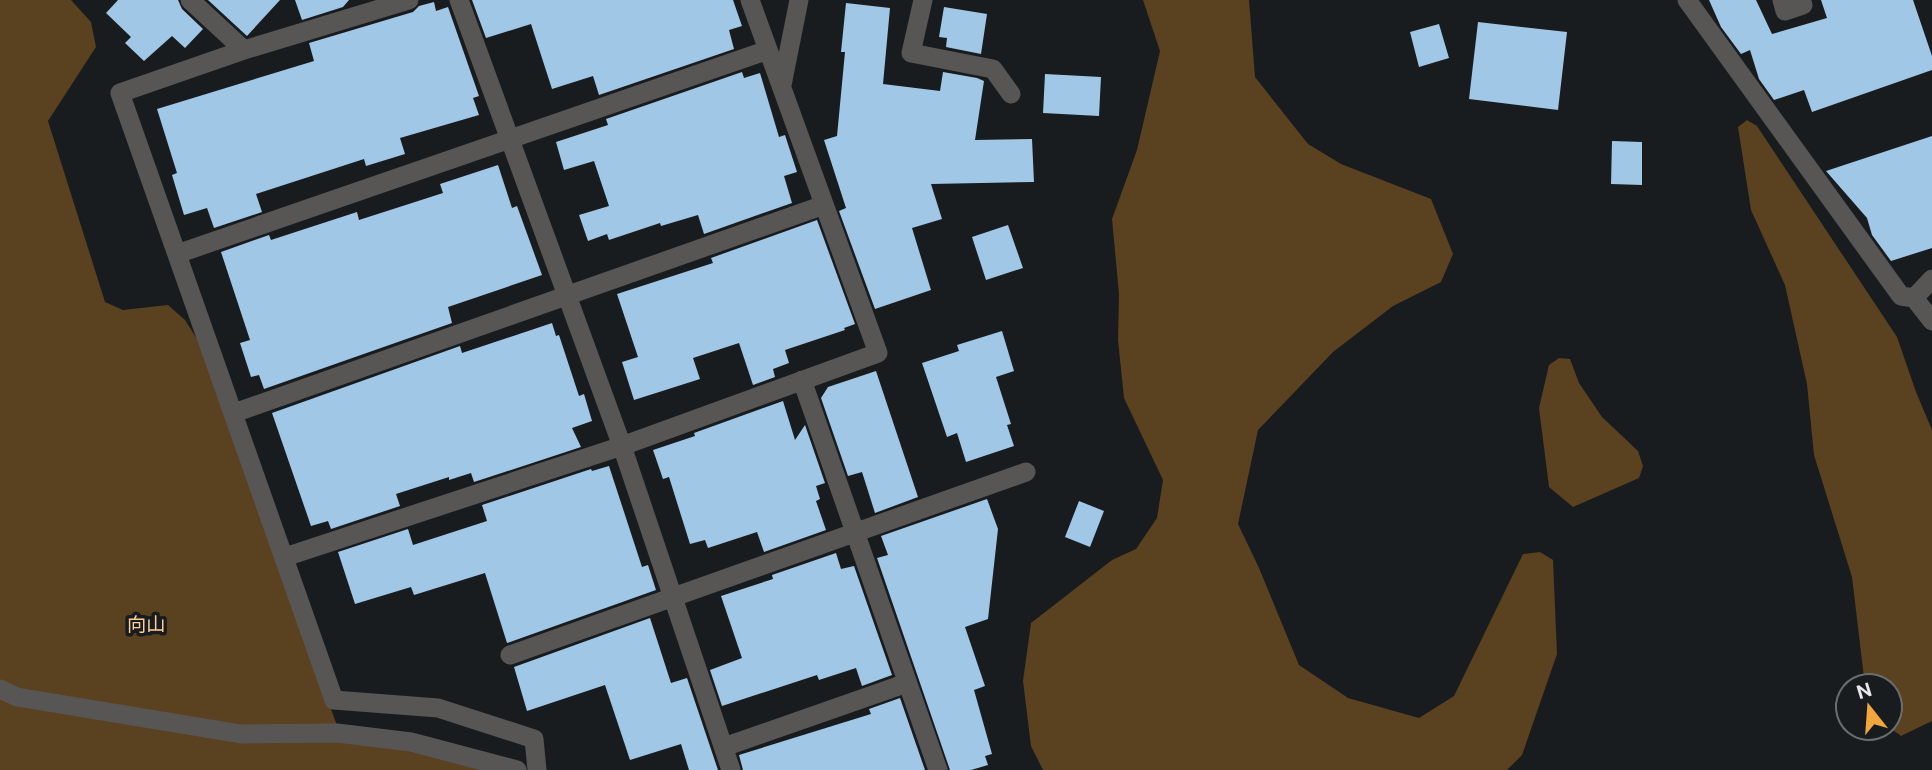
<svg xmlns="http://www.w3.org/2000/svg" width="1932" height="770" viewBox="0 0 1932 770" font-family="'Public Sans','Noto Sans JP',sans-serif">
	<rect width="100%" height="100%" fill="#191c1f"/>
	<path fill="#5a411f" d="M0 0H71L91 22 96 47 48 121 105 302 123 310 168 305 185 320 197 339 343 742 411 750 481 770H0Z
		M1143 0H1249L1255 77 1308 144 1341 164 1431 199 1453 254 1441 282 1393 306 1333 352 1258 430 1238 524 1259 568 1299 665 1348 698 1419 718 1454 696 1523 554 1540 552 1553 560 1557 654 1522 755 1507 770H1043L1031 746 1023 681 1031 623 1112 560 1136 549 1157 518 1163 480 1124 398 1118 340 1119 294 1112 219 1137 150 1160 51Z
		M1747 120 1757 126 1897 337 1916 392 1932 430V721L1901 736 1890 728V686H1865L1852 577 1814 455 1807 384 1785 285 1751 210 1738 127Z
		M1559 358 1570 359 1579 383 1602 417 1638 451 1643 466 1639 478 1573 507 1549 487 1539 408 1549 365Z"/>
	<path fill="#a0c7e6" d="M118 0H178L182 9 203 29 185 48 172 36 144 61 125 43 131 37 106 13Z
		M208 0H280L247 36Z
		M295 0H349L343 7 302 20Z
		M472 0H733L742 26 729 30 734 49 599 95 593 76 552 89 531 24 486 38Z
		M1709 0H1756L1772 34 1827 18 1821 0H1913L1932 56V70L1812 112 1804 90 1774 100 1759 79 1750 50 1741 54 1721 27Z
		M434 2 436 11 448 7 479 96 473 98 479 115 400 138 405 154 366 166 364 159 256 194 262 212 214 228 207 208 184 215 172 175 177 173 157 109 314 61 309 43 413 12 419 6Z
		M846 3 890 8 883 84 940 91 943 72 977 78 984 81 975 140 1032 139 1034 182 931 184 942 219 912 228 931 290 875 309 839 211 846 208 824 140 837 136 845 52H841Z
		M944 7 987 14 981 54 946 47 947 38 939 37Z
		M1478 22 1567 32 1558 110 1469 99Z
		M1439 24 1449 58 1419 67 1410 32Z
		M742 72 744 78 760 73 779 137 785 135 797 172 784 176 792 203 704 234 698 215 661 226 660 223 609 240 607 234 588 241 579 215 609 206 594 161 564 170 556 142 608 125 606 119Z
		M1045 74 1101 77 1099 116 1043 113Z
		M1932 136V248L1891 261 1872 235 1867 218 1826 171Z
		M1612 141 1642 142V185L1611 184Z
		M498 165 512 208 517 206 542 275 448 307 452 323 264 389 259 375 251 377 240 343 250 340 221 252 269 235 271 240 357 212 359 220 443 193 440 184Z
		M817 220 855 324 844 328 845 330 785 350 789 363 773 369 775 377 753 385 739 343 693 358 700 379 634 400 622 362 638 357 617 294 713 263 711 258Z
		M1008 225 1023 268 986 280 972 237Z
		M552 323 556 336 559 335 579 396 584 394 592 421 572 428 581 447 474 482 471 473 449 480V477L396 494 400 506 331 529 328 521 311 526 272 413 460 346 462 353Z
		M1002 331 1014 371 996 377 1011 424 1007 425 1014 446 966 462 957 433 947 437 922 363 959 351 957 345Z
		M876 371 918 497 875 513 862 472 848 476 821 398 828 387Z
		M783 401 795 440 805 425 825 483 816 486 820 499 816 501 826 530 764 552 757 532 708 548 705 540 690 544 669 477 663 479 653 450 695 436 694 433Z
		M609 466 642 567 648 565 656 590 507 643 485 573 414 595 411 587 355 604 338 552 408 529 413 545 487 521 482 505 591 469 592 471Z
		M987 499 998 529 988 619 965 627 985 686 974 690 992 754 985 756 988 765 971 770H950L877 558 888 555 881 536Z
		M1079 501 1104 511 1090 547 1065 537Z
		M836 553 841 569 854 566 892 675 862 686 856 668 819 680 817 675 722 706 710 670 742 658 721 596 773 579 772 575Z
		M650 618 671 683 687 678 718 770H689L681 744 630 760 605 685 527 711 514 667Z
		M900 698 925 770H743L739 755 871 714 869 709Z"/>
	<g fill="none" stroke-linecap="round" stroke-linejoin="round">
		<path stroke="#585655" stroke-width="19" d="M190 0 244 50
			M409 0 244 50 120 93 334 700 438 708 534 739 537 770
			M459 0 622 446 731 770
			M923 0 911 53 993 69 1011 94
			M1687 0 1901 296 1914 298 1932 279
			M1782 0 1785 11 1803 5
			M782 85 799 0
			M177 254 768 50
			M1914 298 1932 321
			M802 380 938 770
			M234 413 824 205
			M285 557 622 446 878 353 750 0
			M510 655 1026 472
			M0 689 17 697 241 734 337 733 411 742 517 770
			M724 747 907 683"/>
	</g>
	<g text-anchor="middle" stroke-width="7" stroke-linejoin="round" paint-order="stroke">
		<g font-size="19" fill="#fdce95" stroke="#191c1f">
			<text x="146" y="631">向山</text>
		</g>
	</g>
	<g transform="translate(1869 707) rotate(343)"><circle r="33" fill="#191c1f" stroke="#6b6e70" stroke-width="2"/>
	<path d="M0-5L12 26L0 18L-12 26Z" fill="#efa73e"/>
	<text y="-10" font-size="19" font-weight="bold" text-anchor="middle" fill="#e6e8ea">N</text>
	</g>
</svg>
